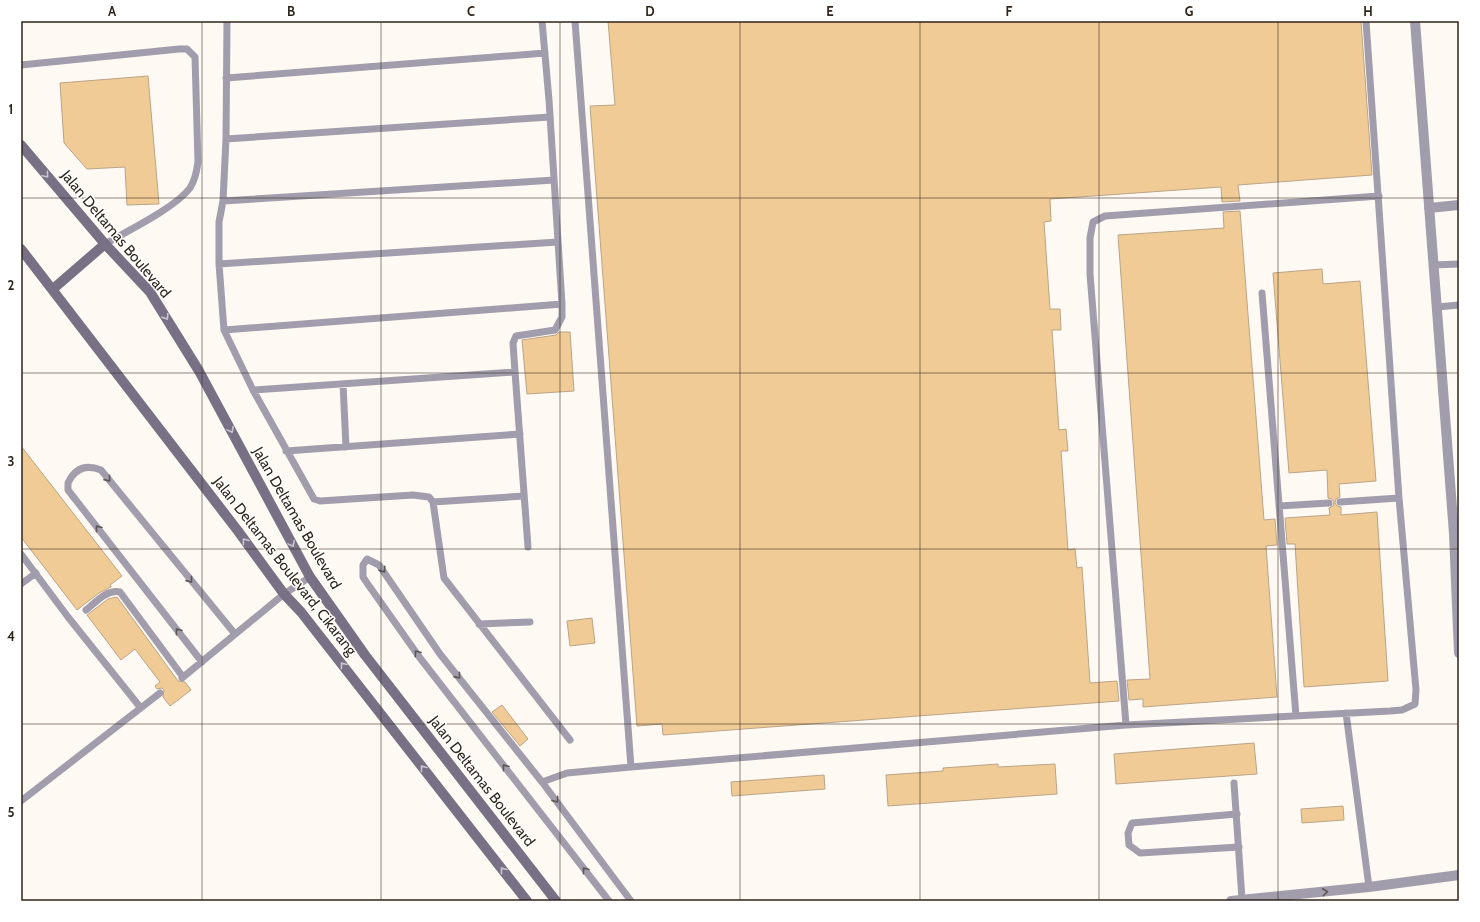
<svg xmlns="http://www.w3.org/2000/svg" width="1480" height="922" viewBox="0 0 1480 922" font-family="Cabin,sans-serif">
	<rect width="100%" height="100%" fill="#fff9f3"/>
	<path fill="#f1cb96" stroke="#baa486" d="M608 21H1361L1372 175 1238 185 1240 201 1222 202 1221 187 1050 199 1051 221 1044 222 1050 309H1060L1061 330H1052L1059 430 1066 429 1068 451H1061L1068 550 1075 549 1077 568 1082 567 1090 683 1117 681 1119 701 663 735 662 724 637 726 590 106 615 105Z
		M148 76 159 204 127 205 125 167 87 169 64 143 60 83Z
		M1240 211 1264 520 1275 519 1277 545 1266 546 1277 697 1143 707V699L1129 700 1127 680 1150 679 1118 235 1224 228 1223 212Z
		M1322 269 1323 284 1360 281 1376 481 1339 484 1340 497 1336 499 1335 503 1337 506 1341 507V515L1377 512 1388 681 1304 687 1295 544H1287L1285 518 1330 515 1329 508 1333 506 1334 502 1332 499 1328 498 1327 470 1289 473 1273 273Z
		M559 332H570L574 391 527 394 522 340 556 335Z
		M21 446 122 576 110 585 111 587 99 593 77 610 21 537Z
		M117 597 178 681 185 682 191 690 170 706 163 697 164 690 162 688 157 689 155 686 160 682 135 649 121 660 87 615 108 599Z
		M592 618 595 643 570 646 567 621Z
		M502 705 528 739 520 746 492 712Z
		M1254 743 1257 774 1116 784 1114 754Z
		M998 764V767L1055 764 1057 794 888 806 886 775 943 771V768Z
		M824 775 825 789 732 796 731 782Z
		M1343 806 1344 820 1302 823 1301 809Z"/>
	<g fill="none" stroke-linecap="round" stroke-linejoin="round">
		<path stroke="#a29dac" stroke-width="7" d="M227 21 226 139 223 201 219 222V264L224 330 253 390 314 499 320 501 413 495 429 497 433 502 444 578 570 740
			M575 21 631 767
			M21 65 179 49H187L195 57 198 162C197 170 195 180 190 188 175 208 127 231 105 244
			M226 78 545 53
			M226 139 550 117
			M223 201 554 180
			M219 264 558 242
			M1433 265 1459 264
			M1262 293 1296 716
			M1437 307 1459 305
			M224 330 562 304
			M515 372 528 547
			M343 384 346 447
			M253 390 515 372 513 343 516 336 555 330 562 317V304L549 100 542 21
			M286 451 520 434
			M433 502 524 496
			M1340 502 1399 498
			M1279 506 1329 503
			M21 554 68 617 140 707
			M21 584 36 573
			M86 610C96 602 107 589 120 592L183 677
			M479 624 530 622
			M202 662 68 490V483C75 468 86 464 101 470L235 634
			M182 678 284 594 310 577
			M1346 713 1369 887
			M1126 725 1090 274V238L1093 222 1105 216 1379 196
			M542 782 567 773 631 767 1126 725 1390 711 1402 710 1415 704 1416 690 1399 498 1366 21
			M1234 783 1242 899
			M21 801 160 693
			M1237 814 1132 823 1128 833 1129 845 1140 853 1239 847
			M609 901 420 658 367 583 363 577V565L367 559 379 565 440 654 542 782 631 901"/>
		<path stroke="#a29dac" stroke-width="10" d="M1415 21 1454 534 1459 653
			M1429 208 1459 205
			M1231 901 1369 887 1459 875"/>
		<path stroke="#787186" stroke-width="10" d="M21 145 105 244 150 292 199 371 310 577 365 655 556 901
			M21 249 238 531 284 594 301 612 527 901
			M53 289 105 244"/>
	</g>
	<defs><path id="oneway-chevron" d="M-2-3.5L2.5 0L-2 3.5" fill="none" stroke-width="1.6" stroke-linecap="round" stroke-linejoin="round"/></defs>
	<g stroke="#c9c6cf">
		<use href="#oneway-chevron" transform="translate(46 175) rotate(50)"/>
		<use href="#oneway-chevron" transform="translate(166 317) rotate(58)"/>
		<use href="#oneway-chevron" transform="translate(231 430) rotate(62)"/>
		<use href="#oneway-chevron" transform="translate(245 541) rotate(-126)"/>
		<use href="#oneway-chevron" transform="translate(292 544) rotate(62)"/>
		<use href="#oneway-chevron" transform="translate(343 665) rotate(-128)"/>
		<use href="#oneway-chevron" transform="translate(423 768) rotate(-128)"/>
		<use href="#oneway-chevron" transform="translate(503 870) rotate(-128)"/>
	</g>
	<g stroke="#5e5555">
		<use href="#oneway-chevron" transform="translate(108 479) rotate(51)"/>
		<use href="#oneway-chevron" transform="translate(98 528) rotate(-128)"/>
		<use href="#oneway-chevron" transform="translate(383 570) rotate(56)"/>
		<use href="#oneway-chevron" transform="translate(190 580) rotate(51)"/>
		<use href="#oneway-chevron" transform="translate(178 631) rotate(-128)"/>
		<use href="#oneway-chevron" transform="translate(417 653) rotate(-126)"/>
		<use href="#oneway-chevron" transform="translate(458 676) rotate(51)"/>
		<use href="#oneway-chevron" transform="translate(505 767) rotate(-128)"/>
		<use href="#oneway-chevron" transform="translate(556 800) rotate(53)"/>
		<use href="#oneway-chevron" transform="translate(585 870) rotate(-128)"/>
		<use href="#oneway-chevron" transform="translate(1325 892) rotate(-6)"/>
	</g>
	<path fill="none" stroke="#30251b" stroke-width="1" stroke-opacity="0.55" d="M202 21V901M381 21V901M560 21V901M740 21V901M920 21V901M1099 21V901M1278 21V901M21 198H1459M21 373H1459M21 549H1459M21 724H1459"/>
	<g text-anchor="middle" stroke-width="3" stroke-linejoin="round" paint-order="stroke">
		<g font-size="15" fill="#30251b" stroke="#fff">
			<text transform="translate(116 234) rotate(50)" y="5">Jalan Deltamas Boulevard</text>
			<text transform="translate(297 518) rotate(60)" y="5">Jalan Deltamas Boulevard</text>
			<text transform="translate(285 566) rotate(52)" y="5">Jalan Deltamas Boulevard, Cikarang</text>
			<text transform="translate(482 781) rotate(52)" y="5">Jalan Deltamas Boulevard</text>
		</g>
	</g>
	<rect width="1480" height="922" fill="none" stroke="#ffffff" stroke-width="44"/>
	<rect x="22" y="22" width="1436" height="878" fill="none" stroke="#30251b" stroke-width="1.5"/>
	<g font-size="13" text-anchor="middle" font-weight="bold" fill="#30251b">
		<text x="112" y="16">A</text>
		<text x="291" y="16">B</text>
		<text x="471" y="16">C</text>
		<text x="650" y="16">D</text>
		<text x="830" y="16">E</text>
		<text x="1009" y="16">F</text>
		<text x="1189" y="16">G</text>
		<text x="1368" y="16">H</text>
		<text x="11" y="114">1</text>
		<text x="11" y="290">2</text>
		<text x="11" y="466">3</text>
		<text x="11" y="641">4</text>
		<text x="11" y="817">5</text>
	</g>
</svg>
